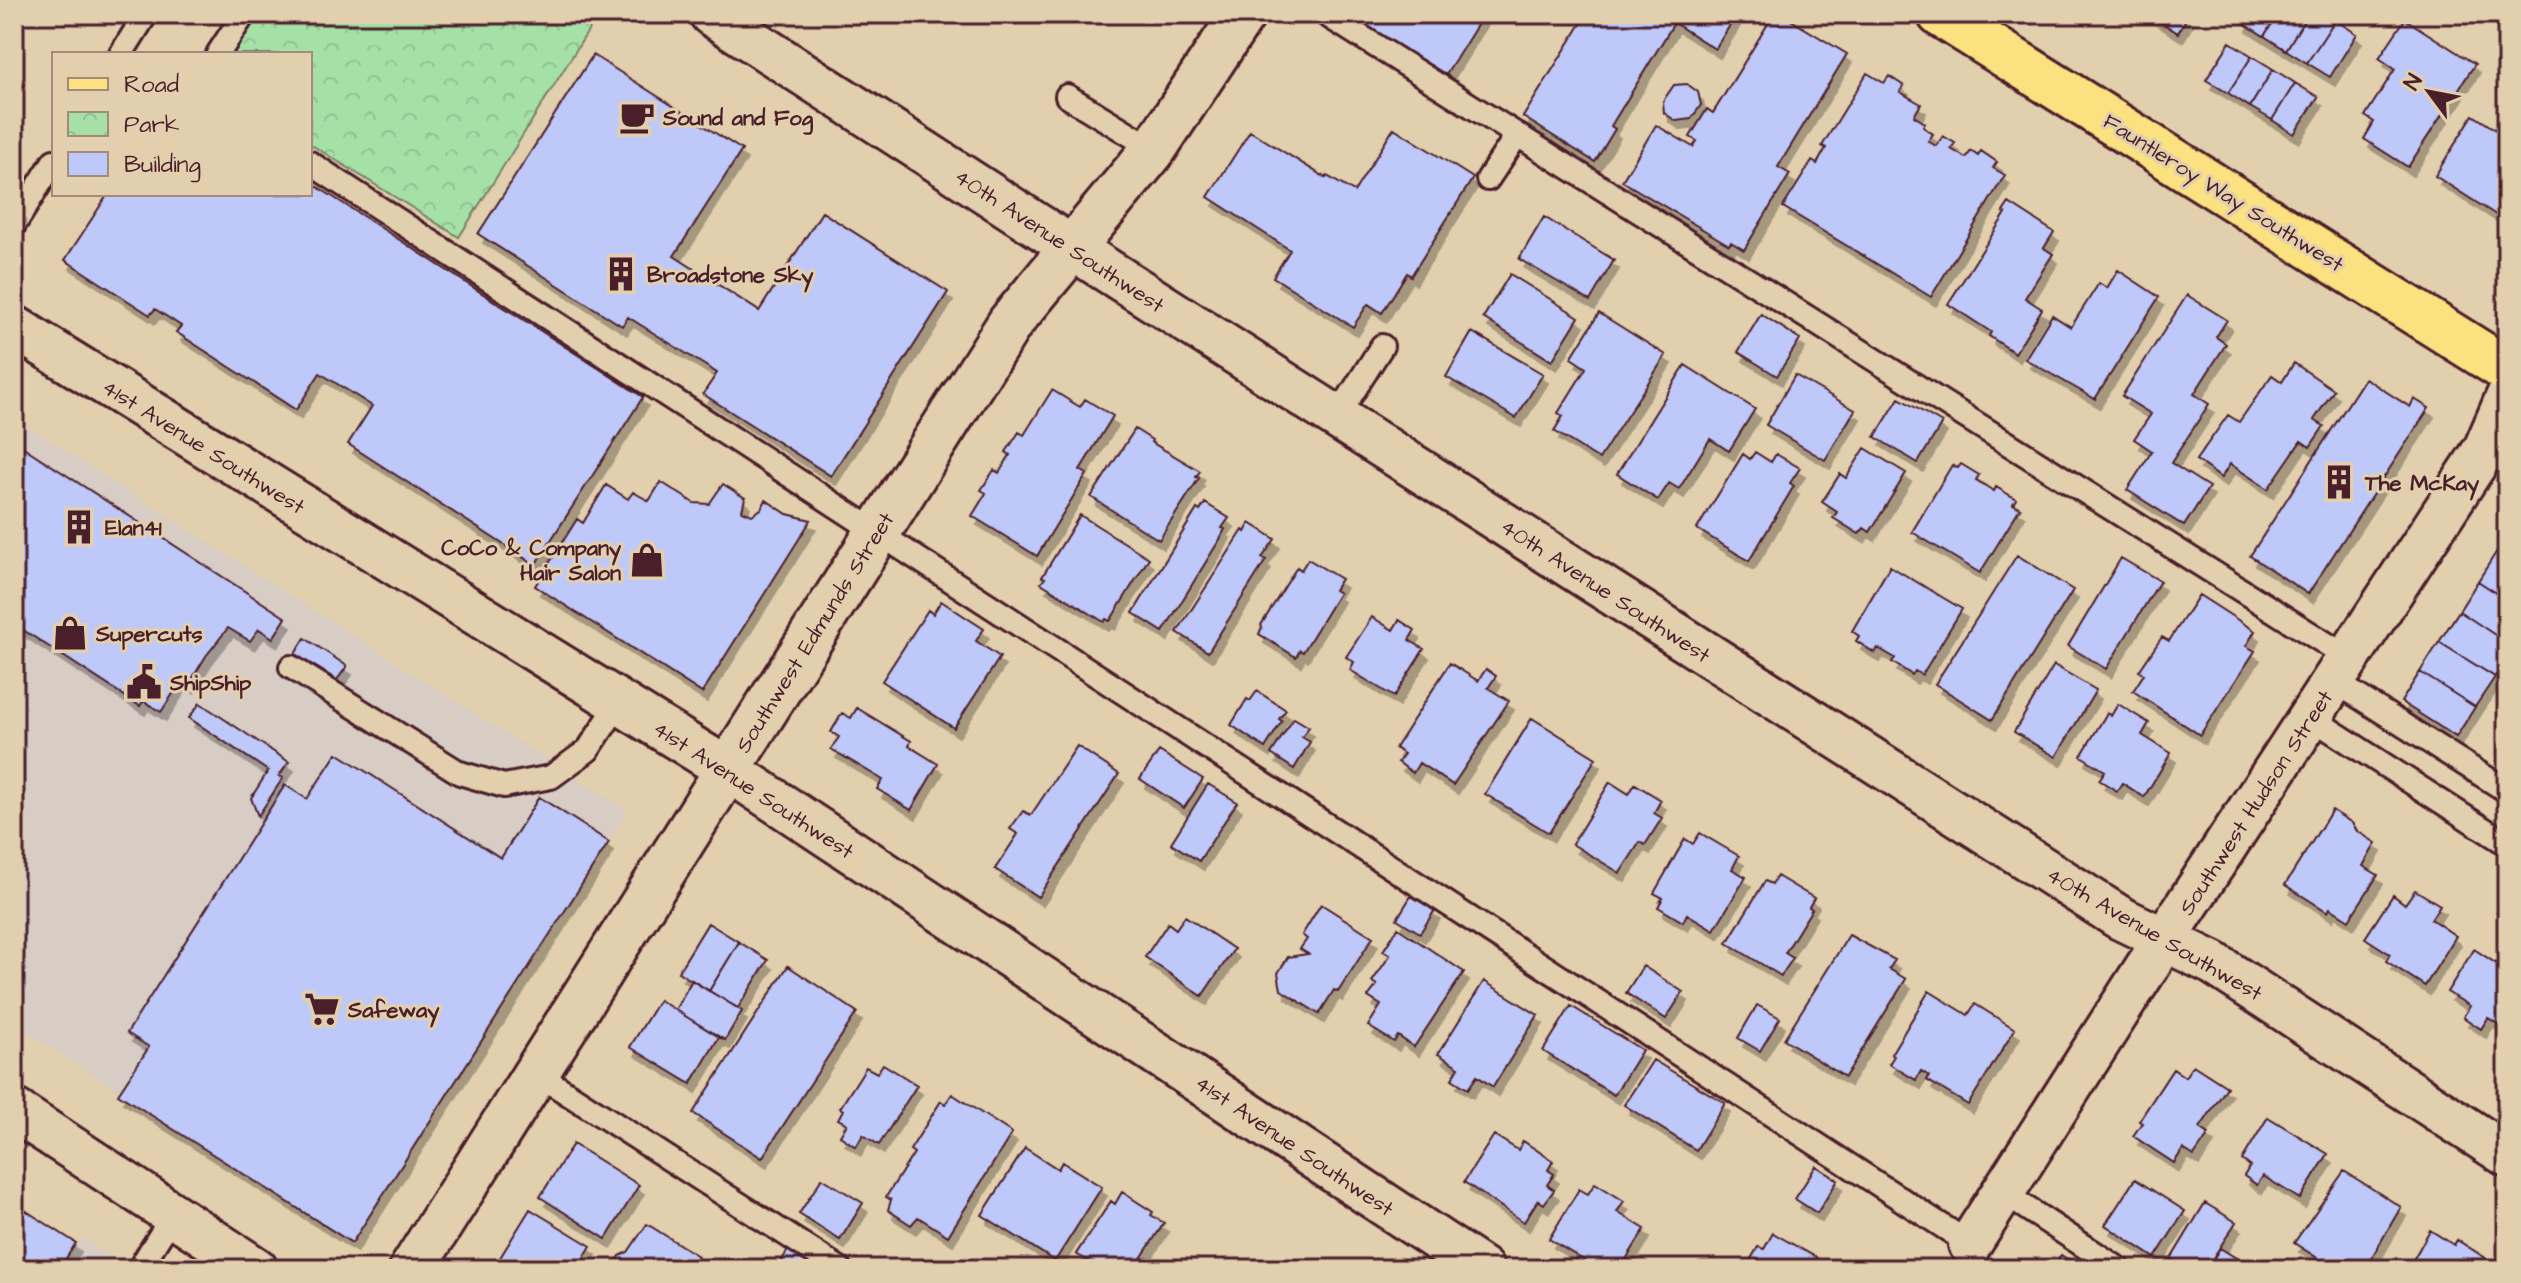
<svg xmlns="http://www.w3.org/2000/svg" width="2521" height="1283" viewBox="0 0 2521 1283" font-family="'Architects Daughter',sans-serif">
	<defs>
		<pattern id="park-crowns" width="20" height="18" patternUnits="userSpaceOnUse" patternTransform="scale(2)"><rect width="20" height="18" fill="#a5e1a7"/><path d="M2 6a3 3 0 1 1 6 0M12 15a3 3 0 1 1 6 0" fill="none" stroke="#90c190"/></pattern>
		<filter id="shadow"><feDropShadow dx="5" dy="9" stdDeviation="0" flood-color="#0004"/></filter>
	</defs>
	<rect width="100%" height="100%" fill="#e2cfad"/>
	<filter id="ink" filterUnits="userSpaceOnUse"><feTurbulence type="fractalNoise" baseFrequency=".0125" numOctaves="2"/><feDisplacementMap in="SourceGraphic" scale="16" xChannelSelector="R" yChannelSelector="G"/><feConvolveMatrix kernelMatrix="1 2 1 2 8 2 1 2 1" color-interpolation-filters="sRGB"/></filter>
	<g filter="url(#ink)">
		<path fill="#d7cdc4" d="M14 418 627 811 351 1241 14 1024Z
			M82 1238 132 1269H63Z"/>
		<path fill="url(#park-crowns)" stroke="#788069" stroke-width="2" d="M257 14H578L593 23 459 237 310 144V54H232Z"/>
		<path fill="#bec8f9" stroke="#4a1f2b" stroke-width="2" filter="url(#shadow)" d="M1347 14H1484L1446 75Z
			M1587 14H1737L1715 49 1674 23 1611 126 1615 129 1595 162 1523 117Z
			M1774 14H1781L1847 54 1778 167 1790 174 1744 250 1731 242 1729 245 1622 181 1656 125 1693 147 1697 141 1690 137 1707 109 1713 113Z
			M2148 14H2189L2178 33Z
			M2247 14H2278L2264 36 2242 22Z
			M2278 14H2308L2286 50 2264 36Z
			M2308 14H2325L2335 20 2307 63 2286 50Z
			M2405 19 2475 64 2408 167 2364 139 2374 122 2365 116 2395 69 2379 58Z
			M2335 20 2357 34 2330 77 2307 63Z
			M2230 42 2252 56 2228 93 2206 80Z
			M593 55 742 150 674 256 759 311 822 212 948 292 831 476 703 394 717 373 628 317 622 326 478 234Z
			M2252 56 2273 69 2250 107 2228 93Z
			M2273 69 2295 83 2272 120 2250 107Z
			M1867 73 1884 83 1889 76 1904 86 1900 92 1921 104 1914 116 1925 123 1923 127 1933 134 1928 141 1936 146 1943 136 1955 143 1951 149 1966 158 1971 151 1978 156 1981 151 1997 162 1993 168 2005 175 1931 297 1783 207 1812 161 1817 164 1826 148 1822 146Z
			M2295 83 2318 97 2294 134 2272 120Z
			M1687 84 1698 92 1701 105 1691 119 1676 121 1664 113 1663 101 1674 85Z
			M2473 115 2507 137V222L2435 176Z
			M1394 128 1473 178 1411 276 1407 273 1382 313 1368 304 1353 327 1273 277 1290 250 1208 197 1250 131 1326 178 1327 176 1354 192Z
			M310 182 643 397 535 565 348 444 372 406 320 373 296 410 176 332 181 326 155 309 150 315 65 260 108 194H310Z
			M2009 203 2054 232 2044 248 2053 254 2025 298 2042 309 2015 353 1989 336 1991 332 1948 304 2006 213 2003 212Z
			M1544 217 1614 260 1590 301 1519 259Z
			M2118 270 2159 297 2095 399 2025 359 2052 315 2071 327 2099 283 2107 288Z
			M1510 274 1579 317 1552 361 1483 318Z
			M2187 295 2227 320 2216 337 2226 344 2194 394 2209 404 2171 463 2209 487 2184 526 2127 490 2152 451 2134 439 2151 414 2122 396Z
			M1599 313 1666 355 1599 459 1554 431 1563 416 1558 413 1586 368 1571 358Z
			M1761 314 1800 339 1777 376 1738 352Z
			M1472 332 1543 374 1516 418 1446 377Z
			M2294 363 2334 390 2314 420 2324 426 2310 447 2301 441 2268 489 2230 464 2221 478 2196 460 2228 415 2239 422 2272 375 2282 382Z
			M1685 365 1755 409 1729 451 1710 439 1679 489 1669 483 1658 500 1617 474Z
			M1795 375 1855 410 1825 460 1766 425Z
			M2365 378 2410 407 2414 399 2429 408 2308 594 2250 556Z
			M1052 390 1080 407 1085 399 1113 416 1080 470 1087 474 1037 556 972 516 986 493 981 490 994 470 999 473 1010 455 1006 452 1019 432 1024 435Z
			M1899 398 1942 423 1918 463 1875 437Z
			M1135 429 1152 440 1151 442 1200 471 1196 477 1199 478 1159 540 1091 497Z
			M14 441 286 618 273 638 259 629 250 641 228 628 206 656 189 684 182 680 161 712 143 701 140 706 14 624Z
			M1865 448 1906 473 1870 532 1864 528 1859 534 1833 518 1837 512 1822 502 1840 474 1846 478Z
			M1755 452 1771 462 1776 454 1800 468 1790 483 1794 486 1749 561 1697 529 1743 454 1750 459Z
			M1961 464 1979 475 1976 480 1994 491 1996 487 2016 499 2013 504 2020 508 1980 573 1912 532 1952 465 1958 468Z
			M661 482 694 503 709 504 723 484 745 498 742 511 752 515 761 509 766 500 787 514 811 520 702 693 535 586 577 519 583 523 606 485 628 499 633 492 649 501Z
			M1205 503 1229 518 1222 528 1225 529 1220 539 1163 632 1133 613 1197 509 1200 511Z
			M1080 515 1149 558 1110 621 1106 619 1104 622 1041 583 1045 578 1042 577Z
			M1250 523 1275 539 1262 558 1266 560 1208 652 1177 632 1243 530 1245 532Z
			M2507 536V557L2497 551Z
			M2497 551 2507 557V600L2478 581Z
			M2017 555 2073 590 1992 720 1935 684Z
			M2121 558 2160 581 2106 669 2068 646Z
			M1308 559 1341 579 1334 590 1339 593 1303 652 1300 650 1296 657 1259 634 1262 627 1261 625 1297 567 1301 570Z
			M1890 566 1962 609 1922 675 1915 671 1912 675 1892 662 1895 658 1878 648 1875 653 1856 641 1859 636 1852 631Z
			M2478 581 2507 600V643L2459 611Z
			M2199 595 2255 631 2246 646 2255 651 2200 735 2133 691 2144 674 2139 671 2162 637 2169 641Z
			M941 601 984 629 976 641 1000 657 954 728 882 681 928 610 933 614Z
			M2459 611 2507 643V657L2495 677 2439 642Z
			M1372 617 1393 630 1399 620 1415 630 1409 640 1424 649 1394 697 1350 670 1354 662 1346 657Z
			M305 638 347 666 337 680 295 654Z
			M2439 642 2495 677 2475 707 2420 672Z
			M1450 663 1478 681 1486 669 1496 676 1488 688 1509 701 1453 785 1419 763 1413 773 1398 762 1404 754 1395 748Z
			M2054 665 2096 690 2056 757 2014 732Z
			M2420 672 2475 707 2456 737 2401 702Z
			M1257 691 1286 710 1279 719 1282 721 1265 748 1231 725 1247 699 1250 701Z
			M200 703 289 762 279 776 283 778 258 816 251 798 268 771 189 718Z
			M2118 704 2149 723 2142 735 2171 753 2144 797 2122 783 2117 791 2099 780 2105 771 2081 756 2107 713 2111 716Z
			M857 708 911 741 909 746 938 764 911 810 877 789 883 780 831 749 839 737 831 732 842 713 851 718Z
			M1294 718 1309 727 1302 737 1310 742 1294 769 1271 754Z
			M1532 718 1596 758 1549 833 1485 794Z
			M1077 746 1119 774 1038 897 995 869 1018 834 1010 829 1023 811 1031 815Z
			M1159 751 1203 779 1184 808 1140 779Z
			M337 753 501 858 539 797 609 842 352 1243 118 1094 149 1047 127 1033 285 785 307 799Z
			M1610 782 1629 794 1635 784 1661 800 1654 813 1662 818 1645 845 1640 842 1620 873 1572 844Z
			M1208 784 1237 802 1199 861 1171 843Z
			M2332 810 2352 823 2357 831 2376 843 2363 866 2378 875 2349 920 2330 908 2328 912 2285 885Z
			M1700 833 1739 856 1732 869 1746 877 1714 930 1687 914 1683 922 1658 907 1663 898 1654 893 1685 839 1693 844Z
			M1777 876 1814 898 1809 907 1812 909 1785 953 1793 958 1781 976 1727 943 1765 881 1772 884Z
			M2415 890 2440 905 2431 919 2456 936 2425 986 2386 961 2390 954 2365 938 2393 895 2405 904Z
			M2507 895V918L2497 912Z
			M1411 896 1435 910 1420 933 1397 919Z
			M1321 904 1373 937 1338 992 1334 990 1319 1014 1281 990 1278 973 1288 957 1308 954 1300 949 1307 939 1302 935Z
			M1185 916 1234 949 1202 996 1145 957 1168 923 1176 929Z
			M708 923 739 942 709 991 678 972Z
			M1398 928 1464 972 1414 1047 1398 1036 1394 1042 1368 1026 1381 1005 1368 997 1377 985 1372 982 1390 955 1383 951Z
			M1849 935 1895 960 1889 969 1906 979 1845 1077 1784 1039Z
			M739 942 768 960 738 1008 709 991Z
			M2474 949 2503 968 2507 962V1030L2488 1018 2481 1029 2463 1017 2470 1006 2447 992Z
			M788 966 857 1012 762 1158 693 1113Z
			M1643 966 1683 992 1666 1019 1626 993Z
			M692 980 742 1011 725 1040 675 1010Z
			M1484 981 1538 1015 1493 1087 1477 1076 1468 1089 1452 1079 1459 1067 1438 1054Z
			M1929 991 1968 1015 1975 1004 2015 1029 1968 1105 1927 1080 1929 1076 1921 1071 1916 1080 1889 1064 1894 1056 1891 1054Z
			M659 1000 719 1037 691 1084 630 1047Z
			M1757 1005 1780 1018 1760 1051 1738 1038Z
			M1571 1006 1642 1050 1614 1095 1543 1051Z
			M1653 1060 1725 1103 1696 1150 1624 1105Z
			M883 1064 917 1085 879 1145 863 1135 856 1147 840 1136 847 1124 838 1119 843 1110 840 1108 866 1067 877 1073Z
			M2193 1065 2227 1087 2200 1128 2209 1134 2194 1156 2183 1149 2174 1163 2133 1136 2142 1123 2139 1121 2173 1069 2185 1077Z
			M952 1094 1012 1133 948 1236 918 1217 911 1225 888 1210 891 1200 886 1197 914 1153 910 1150 941 1101 945 1104Z
			M2268 1117 2328 1154 2300 1199 2263 1176 2257 1185 2244 1176 2250 1166 2242 1160Z
			M1494 1135 1518 1150 1523 1141 1553 1161 1548 1170 1554 1174 1547 1185 1554 1190 1544 1204 1538 1200 1524 1222 1464 1182Z
			M573 1144 639 1185 606 1239 540 1197Z
			M1025 1148 1058 1169 1062 1162 1102 1187 1055 1261 982 1215Z
			M1816 1166 1838 1180 1817 1213 1795 1199Z
			M2344 1171 2401 1207 2365 1269H2335L2294 1243Z
			M822 1178 863 1203 840 1240 799 1214Z
			M2135 1179 2185 1211 2155 1258 2105 1225Z
			M1595 1183 1624 1201 1617 1212 1645 1229 1620 1269H1598L1549 1239 1579 1189 1588 1194Z
			M1122 1192 1153 1212 1151 1215 1164 1223 1134 1269H1085L1090 1262 1076 1254 1111 1201 1115 1204Z
			M14 1203 76 1243 59 1269H14Z
			M2205 1203 2236 1222 2206 1269H2187L2171 1259Z
			M530 1209 591 1246 577 1269H493Z
			M647 1224 698 1256 690 1269H612L620 1256 628 1252Z
			M2430 1230 2454 1245 2457 1240 2492 1262 2487 1269H2408Z
			M1773 1233 1817 1258 1811 1269H1745L1758 1247 1764 1249Z
			M791 1245 823 1269H782L778 1267Z
			M2220 1248 2254 1269H2207Z
			M2061 1255 2084 1269H2053Z"/>
		<g fill="none" stroke-linecap="round" stroke-linejoin="round">
			<g stroke="#4a1f2b" stroke-width="28">
				<path id="service" d="M1325 14 2349 658
					M121 54 146 14
					M218 54 244 14
					M1067 96 1154 149
					M310 163 1970 1244
					M1488 179 1517 135
					M14 225 54 161
					M1337 417 1382 346
					M291 667 460 773 504 786 551 777 588 750 619 703
					M2334 681 2507 791
					M2310 717 2507 844
					M536 1073 840 1269
					M2002 1192 2119 1269
					M139 1269 173 1215"/>
			</g>
			<g stroke="#4a1f2b" stroke-width="48">
				<path id="minor" d="M711 14 1105 269 2120 918 2213 963 2507 1155
					M14 327 727 769 1482 1269
					M14 1110 256 1269
					M1970 1244 2164 940 2485 449 2507 398"/>
			</g>
			<g stroke="#4a1f2b" stroke-width="50">
				<path id="tertiary" d="M412 1269 1010 323 1154 149 1243 14"/>
			</g>
			<g stroke="#4a1f2b" stroke-width="50">
				<path id="primary" d="M1940 14 2507 370"/>
			</g>
			<use href="#service" stroke="#e2cfad" stroke-width="22"/>
			<use href="#minor" stroke="#e2cfad" stroke-width="42"/>
			<use href="#tertiary" stroke="#e2cfad" stroke-width="44"/>
			<use href="#primary" stroke="#fbe180" stroke-width="44"/>
		</g>
	</g>
	<defs>
		<g id="cafe-bare" transform="scale(2.76)"><path d="M-5.5-4.5H6V0H3Q3 3.5 0 3.5H-2.5Q-5.5 3.5-5.5 0ZM3-3.2v2h1.7v-2ZM-6 4.5H4V6H-6Z" fill="#4a1f2b" stroke="#e2cfad" stroke-width="2.5" paint-order="stroke"/></g>
		<g id="building-bare" transform="scale(2.76)"><path d="M-4-6H4V6H1V3H-1V6H-4ZM-2.5-4.3h1.7v1.8h-1.7ZM.8-4.3h1.7v1.8H.8ZM-2.5-1h1.7V.8h-1.7ZM.8-1h1.7V.8H.8Z" fill="#4a1f2b" stroke="#e2cfad" stroke-width="2.5" paint-order="stroke"/></g>
		<g id="shop-bare" transform="scale(2.76)"><path d="M-5-2.5h2.3a2.7 3.5 0 0 1 5.4 0H5L5.5 6h-11ZM-1.5-2.5h3a1.5 2.3 0 0 0-3 0Z" fill="#4a1f2b" stroke="#e2cfad" stroke-width="2.5" paint-order="stroke"/></g>
		<g id="civic-bare" transform="scale(2.76)"><path d="M-.6-6.5H3V-4.5H.6V-3L4-1V1h2V6H-6V1h2V-1L-.6-3ZM-1.2 2.5V6h2.4V2.5Z" fill="#4a1f2b" stroke="#e2cfad" stroke-width="2.5" paint-order="stroke"/></g>
		<g id="supermarket-bare" transform="scale(2.76)"><path d="M-6-5.5h2.5l.6 2H6L4.5 2H-2.5L-4.4-4H-6ZM-1.5 3.2a1.3 1.3 0 1 0 .1 0ZM3 3.2a1.3 1.3 0 1 0 .1 0Z" fill="#4a1f2b" stroke="#e2cfad" stroke-width="2.5" paint-order="stroke"/></g>
	</defs>
	<g fill-rule="evenodd">
		<use href="#cafe-bare" x="637" y="117"/>
		<use href="#building-bare" x="621" y="274"/>
		<use href="#building-bare" x="2339" y="482"/>
		<use href="#building-bare" x="79" y="527"/>
		<use href="#shop-bare" x="647" y="560"/>
		<use href="#shop-bare" x="70" y="633"/>
		<use href="#civic-bare" x="144" y="682"/>
		<use href="#supermarket-bare" x="322" y="1009"/>
	</g>
	<g text-anchor="middle" stroke-width="6" stroke-linejoin="round" paint-order="stroke">
		<g font-size="22" font-weight="bold" fill="#4a1f2b" stroke="#e2cfad" text-anchor="start">
			<text x="663" y="125">Sound and Fog</text>
			<text x="647" y="282">Broadstone Sky</text>
			<text x="2365" y="490">The McKay</text>
			<text x="105" y="535">Elan41</text>
			<text x="621" y="555" text-anchor="end">CoCo &amp; Company<tspan x="621" dy="25">Hair Salon</tspan></text>
			<text x="96" y="641">Supercuts</text>
			<text x="170" y="690">ShipShip</text>
			<text x="348" y="1017">Safeway</text>
		</g>
		<g font-size="22" fill="#4a1f2b" stroke="#e2cfad">
			<text transform="translate(2224 192) rotate(32)" y="8">Fauntleroy Way Southwest</text>
			<text transform="translate(1060 240) rotate(33)" y="8">40th Avenue Southwest</text>
			<text transform="translate(204 446) rotate(32)" y="8">41st Avenue Southwest</text>
			<text transform="translate(1606 590) rotate(33)" y="8">40th Avenue Southwest</text>
			<text transform="translate(814 632) rotate(-58)" y="8">Southwest Edmunds Street</text>
			<text transform="translate(754 789) rotate(33)" y="8">41st Avenue Southwest</text>
			<text transform="translate(2255 802) rotate(-57)" y="8">Southwest Hudson Street</text>
			<text transform="translate(2155 933) rotate(30)" y="8">40th Avenue Southwest</text>
			<text transform="translate(1295 1145) rotate(34)" y="8">41st Avenue Southwest</text>
		</g>
	</g>
	<rect width="2521" height="1283" fill="none" stroke="#e2cfad" stroke-width="48"/>
	<rect x="24" y="24" width="2473" height="1235" fill="none" stroke="#4a1f2b" stroke-width="3" filter="url(#ink)"/>
	<rect x="52" y="52" width="260" height="144" fill="#e2cfad" stroke="#a58979" stroke-width="2"/>
	<rect x="68" y="78" width="40" height="12" fill="#fbe180" stroke="#a58979" stroke-width="2"/>
	<text x="124" y="92" font-size="24" fill="#4a1f2b">Road</text>
	<rect x="68" y="112" width="40" height="24" fill="url(#park-crowns)" stroke="#a58979" stroke-width="2"/>
	<text x="124" y="132" font-size="24" fill="#4a1f2b">Park</text>
	<rect x="68" y="152" width="40" height="24" fill="#bec8f9" stroke="#a58979" stroke-width="2"/>
	<text x="124" y="172" font-size="24" fill="#4a1f2b">Building</text>
	<g transform="translate(2429 92) rotate(302)" stroke="#e2cfad" stroke-width="6" paint-order="stroke">
	<path d="M0-6L14 30L0 20L-14 30Z" fill="#4a1f2b"/>
	<text y="-12" font-size="22" font-weight="bold" text-anchor="middle" fill="#4a1f2b">N</text>
	</g>
</svg>
